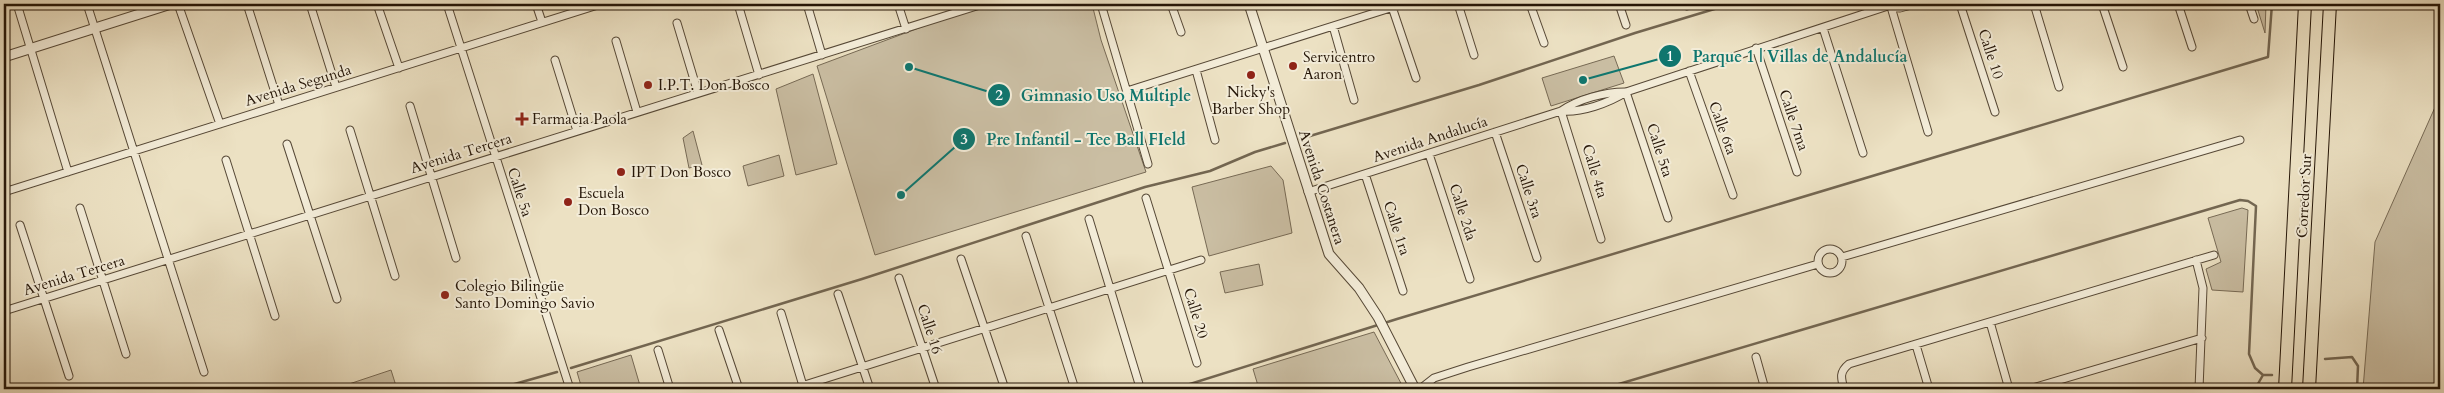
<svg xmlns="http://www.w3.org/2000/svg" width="2444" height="393" viewBox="0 0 2444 393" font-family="Cardo,serif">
	<rect width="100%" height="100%" fill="#ece1c3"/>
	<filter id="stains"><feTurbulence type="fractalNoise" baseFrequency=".004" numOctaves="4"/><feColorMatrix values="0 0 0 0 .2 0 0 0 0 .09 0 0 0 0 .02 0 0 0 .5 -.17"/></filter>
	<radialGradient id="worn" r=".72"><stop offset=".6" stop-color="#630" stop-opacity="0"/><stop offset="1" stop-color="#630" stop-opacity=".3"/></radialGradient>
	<path fill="#cabea3" stroke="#776a55" d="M983 4H1092L1101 40 1146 172 875 255 817 66Z
		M2256 4H2266L2265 33Z
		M1614 56 1624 83 1551 106 1542 78Z
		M813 74 837 164 796 175 776 89Z
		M2440 96V389H2363L2375 242Z
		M693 131 702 165 689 168 683 138Z
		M779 155 784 176 748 186 743 166Z
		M1271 166 1283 180 1292 233 1209 256 1192 187Z
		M2242 208 2248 210 2243 292 2212 290 2206 269 2221 262 2208 218Z
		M1259 264 1263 285 1225 293 1220 272Z
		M1374 332 1404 389H1259L1253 369Z
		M631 355 641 389H582L577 372Z
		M391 370 397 389H344L343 386Z"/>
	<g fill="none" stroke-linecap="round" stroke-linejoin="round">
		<path stroke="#736651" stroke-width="2.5" d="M1300 139 1479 85 1635 33 1731 4
			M2325 359 2352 357 2358 366 2357 389
			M571 368 862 279 1145 187 1210 171 1255 152 1285 143
			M497 389 557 372
			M1174 389 1397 319 2268 57 2272 4
			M1602 389 2240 200 2248 201 2256 206 2249 354 2255 368 2263 375H2272
			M2255 389 2263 375"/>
		<g stroke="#564836" stroke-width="9">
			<path id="minor" d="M17 4 68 172
				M87 4 204 372
				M178 4 220 124
				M247 4 279 105
				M310 4 336 87
				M377 4 399 68
				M447 4 570 389
				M536 4 542 22
				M738 4 759 75
				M807 4 822 55
				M898 4 906 29
				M1101 4 1148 164
				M1171 4 1181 32
				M1458 4 1474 55
				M1530 4 1544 43
				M1619 4 1626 25
				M1686 4 1687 6
				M1960 4 1995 112
				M2034 4 2059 87
				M2102 4 2123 67
				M2178 4 2192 47
				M2249 4 2254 19
				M1392 7 1416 78
				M1891 7 1928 132
				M1891 7 1900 8 1915 4
				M677 23 698 93
				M1333 26 1354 100
				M1823 28 1863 153
				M616 41 637 112
				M1756 48 1797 172
				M555 60 577 131
				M1196 70 1215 140
				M1689 71 1733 195
				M1127 91 1403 4
				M1626 92 1668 218
				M410 106 456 258
				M1561 111C1581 113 1609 103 1626 92L1894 4
				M1561 111 1601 239
				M350 130 395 276
				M1495 132 1537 258
				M287 144 337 299
				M1429 154 1470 279
				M226 160 275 316
				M1365 174 1403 291
				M4 181 7 191
				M4 192 601 4
				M1308 192 1561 111C1578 99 1605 92 1625 92
				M1146 198 1197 363
				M80 208 126 354
				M1089 219 1139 384
				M20 225 69 376
				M1026 236 1075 389
				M1818 261a12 12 0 1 1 24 0a12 12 0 1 1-24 0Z
				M1842 257 2240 140
				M961 259 1005 389
				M2196 260 2203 288 2199 389
				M899 278 936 389
				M838 294 870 389
				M4 311 983 4
				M781 313 804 389
				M1990 322 2009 389
				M719 330 739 389
				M1916 345 1929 389
				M658 350 670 389
				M1756 357 1765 389
				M4 381 7 389
				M792 389 1201 260
				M1420 389 1434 378 1468 367 1818 264
				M1844 389C1841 378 1839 372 1849 364L2214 255
				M2029 389 2202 338"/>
		</g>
		<g stroke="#564836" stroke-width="11">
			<path id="tertiary" d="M1249 4 1329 254 1359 288 1378 317 1415 389
				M4 57 171 4"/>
		</g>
		<g stroke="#241507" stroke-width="14">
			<path id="motorway" d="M2285 389 2305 4
				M2309 389 2330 4"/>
		</g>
		<use href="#minor" stroke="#f3ecd8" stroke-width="7"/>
		<use href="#tertiary" stroke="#f3ecd8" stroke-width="9"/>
		<use href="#motorway" stroke="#ece1c3" stroke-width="12"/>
	</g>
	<g fill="#8f2418" stroke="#f3ecd8" stroke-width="2">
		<circle cx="1293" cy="66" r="5"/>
		<circle cx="1251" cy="75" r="5"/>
		<circle cx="648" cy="85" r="5"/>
		<path d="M519.5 111.5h5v5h5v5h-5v5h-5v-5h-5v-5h5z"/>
		<circle cx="621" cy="172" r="5"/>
		<circle cx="568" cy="202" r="5"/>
		<circle cx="445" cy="295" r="5"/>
	</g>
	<g text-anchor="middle" stroke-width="4" stroke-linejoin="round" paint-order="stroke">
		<g font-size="15" fill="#241507" stroke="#f3ecd8">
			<text transform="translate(1991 54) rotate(72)" y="5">Calle 10</text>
			<text transform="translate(298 85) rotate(-17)" y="5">Avenida Segunda</text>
			<text transform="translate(1794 120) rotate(71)" y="5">Calle 7ma</text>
			<text transform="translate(1723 128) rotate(70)" y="5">Calle 6ta</text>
			<text transform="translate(1430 139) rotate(-18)" y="5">Avenida Andalucía</text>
			<text transform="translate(1660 150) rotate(72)" y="5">Calle 5ta</text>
			<text transform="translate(461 153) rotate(-17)" y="5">Avenida Tercera</text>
			<text transform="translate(1595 171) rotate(73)" y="5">Calle 4ta</text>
			<text transform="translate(1322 187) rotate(72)" y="5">Avenida Costanera</text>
			<text transform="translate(1529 191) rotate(72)" y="5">Calle 3ra</text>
			<text transform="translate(520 192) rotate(72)" y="5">Calle 5a</text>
			<text transform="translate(2304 196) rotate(-87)" y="5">Corredor Sur</text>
			<text transform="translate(1463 212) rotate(72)" y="5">Calle 2da</text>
			<text transform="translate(1397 228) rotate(72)" y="5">Calle 1ra</text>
			<text transform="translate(74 275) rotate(-17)" y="5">Avenida Tercera</text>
			<text transform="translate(1196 313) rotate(73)" y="5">Calle 20</text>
			<text transform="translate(930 329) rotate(72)" y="5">Calle 16</text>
		</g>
		<g font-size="15" fill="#241507" stroke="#f3ecd8" text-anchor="start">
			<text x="1303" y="62">Servicentro<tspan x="1303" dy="17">Aaron</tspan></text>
			<text x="658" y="90">I.P.T. Don Bosco</text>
			<text x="1251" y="97" text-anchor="middle">Nicky's<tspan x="1251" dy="17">Barber Shop</tspan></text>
			<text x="532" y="124">Farmacia Paola</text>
			<text x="631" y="177">IPT Don Bosco</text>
			<text x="578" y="198">Escuela<tspan x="578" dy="17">Don Bosco</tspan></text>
			<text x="455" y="291">Colegio Bilingüe<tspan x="455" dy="17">Santo Domingo Savio</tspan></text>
		</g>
	</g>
	<path fill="none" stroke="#0f766e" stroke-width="2" d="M1583 80L1670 56M909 67L999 95M901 195L964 139"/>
	<g fill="#0f766e" stroke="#f3ecd8" stroke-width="2">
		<circle cx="1583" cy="80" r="5"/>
		<circle cx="909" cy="67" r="5"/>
		<circle cx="901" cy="195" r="5"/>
		<circle cx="1670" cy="56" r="12"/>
		<circle cx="999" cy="95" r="12"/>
		<circle cx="964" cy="139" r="12"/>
	</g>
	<g font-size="15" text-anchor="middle" font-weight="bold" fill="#fff">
		<text x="1670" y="61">1</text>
		<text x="999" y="100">2</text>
		<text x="964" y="144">3</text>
	</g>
	<g font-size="16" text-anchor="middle" font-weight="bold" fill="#0f766e" stroke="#f3ecd8" stroke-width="4" stroke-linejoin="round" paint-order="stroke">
		<text x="1800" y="62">Parque 1 | Villas de Andalucía</text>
		<text x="1106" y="101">Gimnasio Uso Multiple</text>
		<text x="1086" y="145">Pre Infantil - Tee Ball FIeld</text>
	</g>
	<rect width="2444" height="393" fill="none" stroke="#ece1c3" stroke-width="20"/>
	<rect x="5" y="5" width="2434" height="383" fill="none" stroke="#241507" stroke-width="2.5"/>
	<rect x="10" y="10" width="2424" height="373" fill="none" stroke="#241507"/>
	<rect width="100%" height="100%" filter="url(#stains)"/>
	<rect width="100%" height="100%" fill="url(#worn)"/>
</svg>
